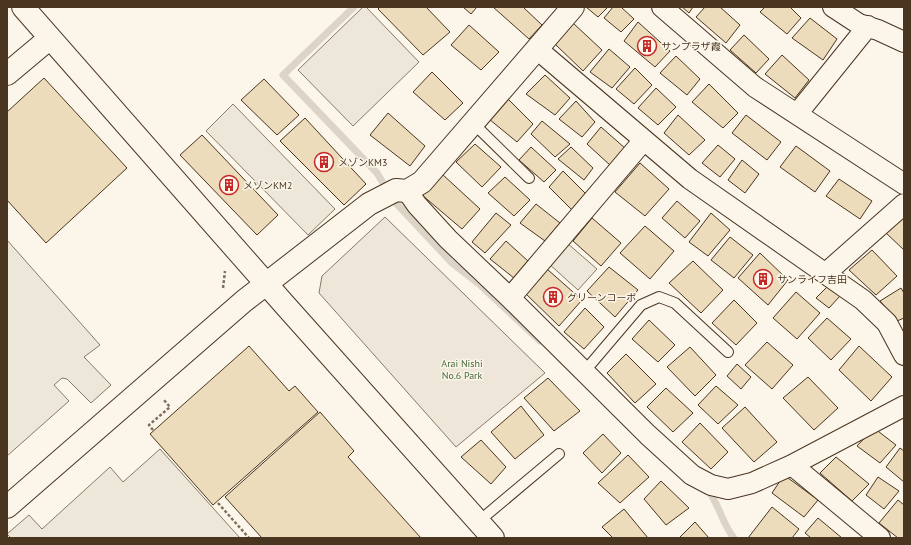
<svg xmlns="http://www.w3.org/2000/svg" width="911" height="545" viewBox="0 0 911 545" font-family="'PT Sans','Noto Sans JP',sans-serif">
	<rect width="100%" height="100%" fill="#fbf6e9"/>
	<path fill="#ede6d9" stroke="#887966" d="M385 217 545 373 456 447 319 293 322 276Z"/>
	<path fill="#ede7d9" stroke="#887966" d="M363 7H366L419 62 353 126 298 70Z
		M233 104 335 209 308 235 206 131Z
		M7 240 100 345 84 357 111 385 91 403 67 379 62 378 54 385 69 401 7 456Z
		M567 243 597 269 578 290 548 263Z
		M160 449 240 538H11L7 534 29 515 42 529 110 467 123 482Z"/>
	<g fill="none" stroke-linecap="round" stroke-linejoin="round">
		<path stroke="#dcd4c6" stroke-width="7" d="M354 7 283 75 377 173 394 201 452 263 479 284 540 341
			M707 489C720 505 722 524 734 538"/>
	</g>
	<path fill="#ecdcbc" stroke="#4a3520" d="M380 7H426L450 32 423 55 378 9Z
		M463 7H477L471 14Z
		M493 7H523L542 25 529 39Z
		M586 7H608L598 17Z
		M613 7H621L634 19 621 32 604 18Z
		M682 7H693L689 13Z
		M705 7H720L740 25 726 43 696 17Z
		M765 7H790L801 18 787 34 760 12Z
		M810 18 837 39 823 60 792 38Z
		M638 22 670 51 655 67 624 41Z
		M573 23 602 50 583 71 555 44Z
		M469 25 499 52 481 70 451 45Z
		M744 35 769 59 756 73 730 50Z
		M609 49 630 67 612 88 590 72Z
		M782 55 809 80 795 98 765 74Z
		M676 56 700 79 687 95 660 73Z
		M635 68 652 85 634 104 616 89Z
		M432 72 463 103 445 120 413 92Z
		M545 75 570 98 555 115 526 94Z
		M44 78 127 168 46 243 7 200V112Z
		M264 79 299 115 277 135 241 100Z
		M709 84 738 113 723 128 692 102Z
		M656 88 676 107 658 125 638 108Z
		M508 99 533 124 517 142 489 119Z
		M576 101 595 122 582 137 559 119Z
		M388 113 425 146 410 166 370 135Z
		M678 115 705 140 689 155 664 133Z
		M746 115 781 142 767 160 732 133Z
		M305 118 366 184 344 205 280 141Z
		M542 121 570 144 555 157 531 134Z
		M601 127 626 149 611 166 587 144Z
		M202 135 278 215 257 235 180 155Z
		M475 144 501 167 482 187 456 162Z
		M718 145 735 159 720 177 702 163Z
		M796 146 830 171 815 192 780 167Z
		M531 147 556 170 544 182 519 160Z
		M571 147 593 168 584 180 558 159Z
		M742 160 759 174 745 193 728 180Z
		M640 163 669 189 645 216 615 192Z
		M563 171 587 195 573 211 549 187Z
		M442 174 480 209 462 229 422 195Z
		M505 177 530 200 514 216 488 193Z
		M839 179 872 201 860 219 826 196Z
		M677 201 700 221 685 238 662 218Z
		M536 204 560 223 545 241 520 223Z
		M496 213 511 225 485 253 472 242Z
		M711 213 730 230 708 256 689 242Z
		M904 217V250L885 232Z
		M592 218 621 243 601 266 573 241Z
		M645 226 674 251 650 279 620 253Z
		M730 237 753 255 734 278 711 260Z
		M506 241 528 261 514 278 490 259Z
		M872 250 897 276 876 295 849 270Z
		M760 253 788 280 768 305 738 278Z
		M693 261 723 290 701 313 669 283Z
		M609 267 638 290 615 317 587 291Z
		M547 269 582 300 559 326 525 293Z
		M828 286 840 296 829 308 816 298Z
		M901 288 904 293V318L897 321 880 301Z
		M796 292 820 313 797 339 773 318Z
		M734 300 757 323 736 345 712 323Z
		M585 308 604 327 584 349 564 332Z
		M827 318 851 339 831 360 808 338Z
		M649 320 675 345 658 362 632 339Z
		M767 342 793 365 772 389 745 365Z
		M249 346 289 391 295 386 318 412 213 505 150 434Z
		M859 346 892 377 871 401 839 370Z
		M690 347 716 375 695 396 667 367Z
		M626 354 656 384 635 403 607 373Z
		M737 364 751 377 741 389 727 376Z
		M808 377 838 408 814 430 783 398Z
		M548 378 580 411 554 431 524 398Z
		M716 386 738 405 718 424 698 405Z
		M666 388 693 413 673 432 647 407Z
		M521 406 544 435 515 459 491 432Z
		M745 407 777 442 754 462 722 428Z
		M320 412 354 451 348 457 421 538H262L225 497Z
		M700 423 728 452 711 469 682 442Z
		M874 428 896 445 880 463 857 446Z
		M603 434 621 453 602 473 583 453Z
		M481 440 506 467 491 484 461 457Z
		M900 448 904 451V482L886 467Z
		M628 455 649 477 620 503 598 483Z
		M836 457 869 484 852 501 820 473Z
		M784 475 818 500 804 517 772 493Z
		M878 477 899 491 884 509 866 495Z
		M661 481 689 508 666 525 644 499Z
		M898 500 904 505V538H898L879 523Z
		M772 507 799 529 792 538H748Z
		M624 509 648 538H613L602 527Z
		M818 518 842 538H811L805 533Z
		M695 522 709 538H679Z"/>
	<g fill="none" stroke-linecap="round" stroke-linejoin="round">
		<g stroke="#4a3520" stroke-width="12">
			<path id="lane" d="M473 123 529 178
				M584 372 641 305 659 297 675 303 728 352
				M478 522 559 454"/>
		</g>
		<g stroke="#4a3520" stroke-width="22">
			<path id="street" d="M662 7 755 87 904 184
				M833 7 859 24 878 30 904 42
				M537 49 690 179 863 300 887 323 904 355
				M797 114 868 26
				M407 191 417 205 448 239 510 298 648 435 692 475 711 485 728 489 752 483 792 465 904 406
				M826 273 904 204
				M510 298 644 140
				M792 465 880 538"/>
		</g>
		<g stroke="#4a3520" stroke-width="24">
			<path id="secondary" d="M23 7 284 304 493 538
				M7 74 50 38
				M7 507 244 301 369 204 396 190 407 191 422 182 573 7"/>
		</g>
		<path stroke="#7f6f5c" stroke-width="2.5" stroke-dasharray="3 2" stroke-linecap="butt" d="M223 288 225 271
			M153 430 149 425 170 407 163 399
			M218 503 249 538"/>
		<use href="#lane" stroke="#fbf6e9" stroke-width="10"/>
		<use href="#street" stroke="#fbf6e9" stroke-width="20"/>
		<use href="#secondary" stroke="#fbf6e9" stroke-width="22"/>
	</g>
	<defs>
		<g id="building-ring" transform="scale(1)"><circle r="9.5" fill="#fbf6e9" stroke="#c62828" stroke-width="1.5"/><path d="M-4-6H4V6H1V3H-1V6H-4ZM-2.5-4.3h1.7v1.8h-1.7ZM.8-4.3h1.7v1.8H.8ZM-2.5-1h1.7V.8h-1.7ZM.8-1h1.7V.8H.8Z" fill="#c62828"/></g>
	</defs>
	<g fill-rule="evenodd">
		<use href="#building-ring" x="647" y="46"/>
		<use href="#building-ring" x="324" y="162"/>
		<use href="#building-ring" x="229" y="185"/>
		<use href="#building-ring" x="763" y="279"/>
		<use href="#building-ring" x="553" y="297"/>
	</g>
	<g text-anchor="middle" stroke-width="3" stroke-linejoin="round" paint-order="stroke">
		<g font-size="10" fill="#4a3520" stroke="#fbf6e9" text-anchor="start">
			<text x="661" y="50">サンプラザ霞</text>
			<text x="338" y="166">メゾンKM3</text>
			<text x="243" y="189">メゾンKM2</text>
			<text x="777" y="283">サンライフ吉田</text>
			<text x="567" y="301">グリーンコーポ</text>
		</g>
		<g font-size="10" fill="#436837" stroke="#fbf6e9">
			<text x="462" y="367">Arai Nishi<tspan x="462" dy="12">No.6 Park</tspan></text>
		</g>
	</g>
	<rect width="911" height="545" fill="none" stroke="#4a3520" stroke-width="16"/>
</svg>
